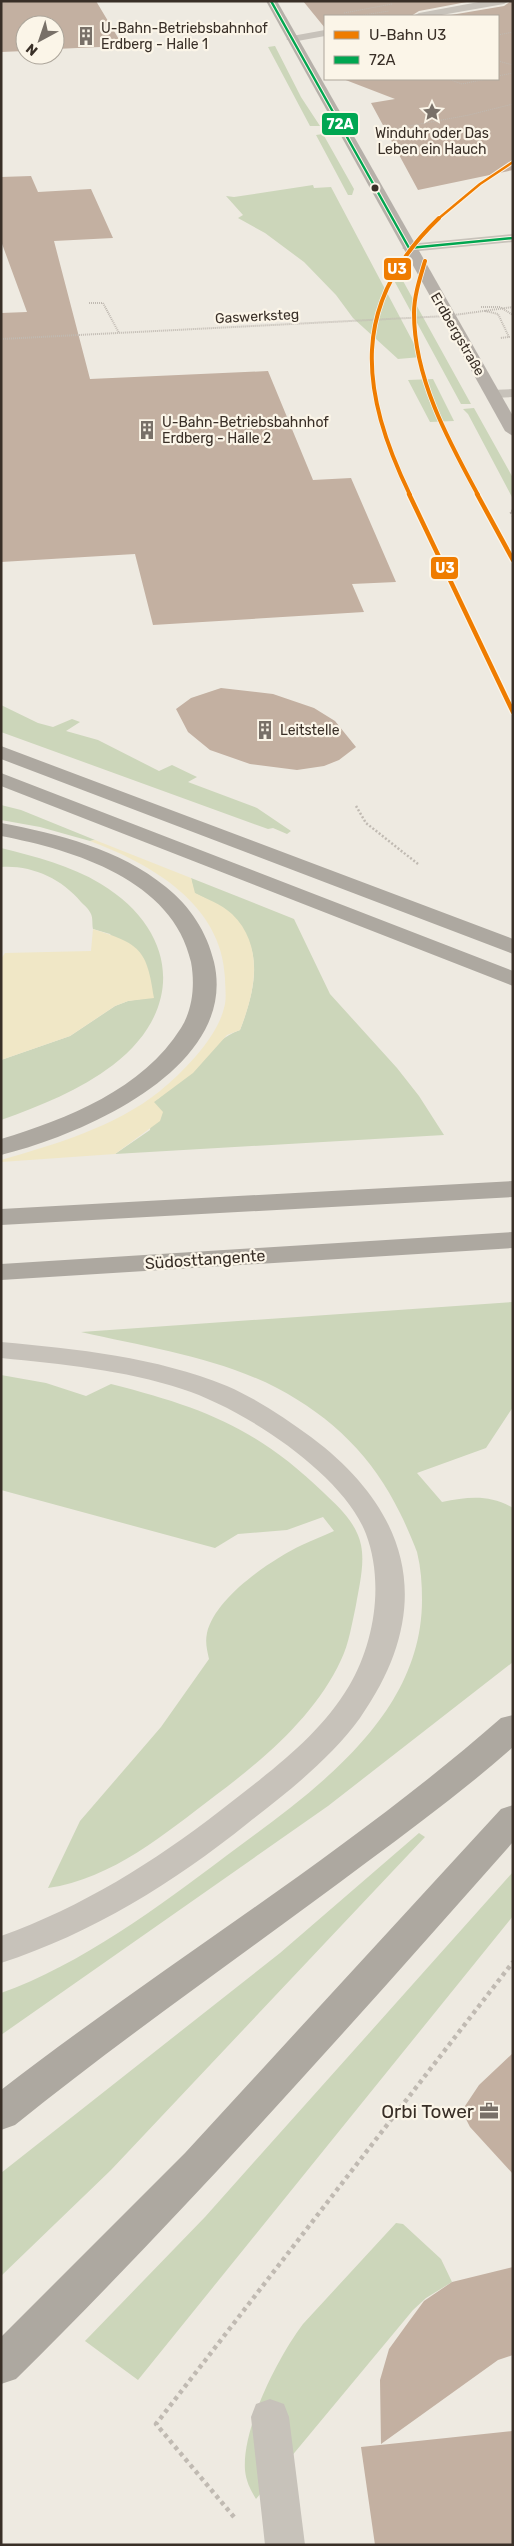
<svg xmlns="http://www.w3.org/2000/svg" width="514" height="2546" viewBox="0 0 514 2546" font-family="Rubik,sans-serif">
	<rect width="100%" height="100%" fill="#eeeae1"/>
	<path fill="#ccd6ba" d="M275 46 301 97 320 126H310L268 47Z
		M323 134 354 189 352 195H348L316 135Z
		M313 185 314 188 331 187 421 357 398 359 353 318 336 295 304 262 265 233 238 218 243 215 226 196 234 197Z
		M392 261 471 404H461L384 262Z
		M433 379 454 421 430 422 408 380Z
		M474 408 513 478V499L468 414 463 409Z
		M1 705 38 723 53 727 72 719 80 722 66 731 98 740 159 771 172 765 197 777 188 782 257 808 291 831 287 834 273 828 268 829 1 732Z
		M1 805 21 810 95 840 90 841 40 827 1 820Z
		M1 848C36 857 70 865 101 884 177 930 186 1009 113 1065 80 1090 40 1106 1 1120V1060L70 1036 115 1006 128 1001 153 997 110 934 93 929C92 925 93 918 91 914 89 909 84 905 81 902 61 878 31 865 1 867Z
		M191 878 294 919 330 994 397 1068 419 1096 444 1135 115 1154 150 1130 153 1102C183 1083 210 1040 240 1030 265 965 261 924 194 893Z
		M513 1302V1407L486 1448 417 1473 442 1502C468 1497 489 1494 513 1508V1662L328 1806 1 2035V1993C80 1965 160 1906 226 1856 311 1793 422 1718 422 1600 422 1584 421 1568 417 1552 412 1539 406 1525 400 1513 373 1457 332 1417 277 1388 217 1357 146 1347 81 1332Z
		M1 1375 46 1383 86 1396 111 1384C201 1407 256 1427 324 1493 339 1507 357 1524 361 1545 365 1564 359 1587 356 1605 352 1623 349 1644 341 1660 315 1716 264 1759 216 1795 166 1833 112 1879 48 1888L80 1821 161 1727 209 1659C207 1650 205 1642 207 1633 215 1597 271 1560 302 1545 312 1540 324 1536 334 1531L323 1517 287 1530 238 1534 215 1548 1 1490Z
		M419 1833 425 1837 111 2170 1 2276V2173L280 1953Z
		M513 1872V1916L138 2380 85 2341 205 2217Z
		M396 2223 403 2224 441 2259 452 2282 426 2298 413 2310 256 2499C250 2489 246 2481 245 2470 242 2428 278 2357 303 2324Z"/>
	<path fill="#f0e7c6" d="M95 840 191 878 195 893C207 899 221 904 232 914 265 946 255 992 240 1030L227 1035 193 1073 154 1102 163 1112 160 1121 115 1154 1 1162V1160C56 1144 115 1127 160 1091 183 1072 217 1038 224 1008 227 999 225 987 225 978 222 904 151 864 90 841Z
		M93 929C140 944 147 949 154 998L128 1001 115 1006 70 1036 1 1060V959L5 953 91 951Z"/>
	<path fill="#c3b0a1" d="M1 1H96L123 46 55 49V25H25V51L1 52Z
		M303 1H472L419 11 411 16H325V28Z
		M511 1H513V170L418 190 371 103 395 99 343 79H498V16H445L504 6Z
		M31 176 38 192 91 189 113 238 54 241 90 379 268 371 313 480 351 478 396 582 352 584 364 612 153 625 135 554 1 562V313L27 312 1 241V177Z
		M221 688 273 694 314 708 335 721 356 747 339 760 324 766 297 770 250 764 210 750 188 732 176 709 191 698Z
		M513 2053V2174L470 2127 465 2117V2106L479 2085Z
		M513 2267V2355L498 2360 381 2444 380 2380 389 2349 410 2320 424 2301 452 2282Z
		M513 2431V2545H375L361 2447Z"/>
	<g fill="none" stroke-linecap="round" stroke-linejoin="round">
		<path stroke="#c0bab2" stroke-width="1" stroke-dasharray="1 1" stroke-linecap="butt" d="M344 13 392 4
			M357 16 389 11
			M498 35 513 32
			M498 61 513 65
			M498 76 513 73
			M448 79 462 84 486 79
			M382 131 469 115 513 104"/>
		<path stroke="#c0bab2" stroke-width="2" stroke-dasharray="1 1" stroke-linecap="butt" d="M89 303H103L119 333
			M481 307H500L513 315
			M485 311 498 314 509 337 500 338"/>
		<path stroke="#c0bab2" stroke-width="2.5" stroke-dasharray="2 2" stroke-linecap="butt" d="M513 511H510L513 516
			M356 806 366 823 418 864"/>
		<path stroke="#c0bab2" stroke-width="4.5" stroke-dasharray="4 4" stroke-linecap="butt" d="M234 2517 156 2424 513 1962"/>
		<path fill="#c7c2ba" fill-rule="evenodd" d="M513 389V397L492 398 485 394 492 390Z
			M1 1342C77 1349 156 1357 227 1386 257 1399 285 1418 311 1437 414 1514 435 1611 360 1718 330 1759 288 1792 248 1823 173 1883 93 1933 1 1963V1936C82 1907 154 1862 221 1810 267 1774 319 1737 349 1686 375 1642 384 1582 366 1534 343 1473 242 1408 182 1389 124 1370 62 1364 1 1358Z
			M270 2399 284 2404 289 2417 305 2545H265L251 2417 256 2404Z"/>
		<path fill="#c7c2ba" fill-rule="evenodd" d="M484 1H509L504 4 436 16H413L419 13Z
			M325 30V36L292 42 286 39 292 36Z"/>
		<path fill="#c7c2ba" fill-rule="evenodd" d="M513 234V242L409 252 402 248 409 244Z"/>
		<path fill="#b6b0a9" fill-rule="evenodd" d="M266 1H277L513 416V436L505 431Z"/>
		<path fill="#ada8a0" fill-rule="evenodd" d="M1 746 513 939V954L1 759Z
			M1 773 513 971V986L1 786Z
			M1 823C58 834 120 849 166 887 190 906 207 932 214 962 239 1068 82 1135 1 1155V1139C67 1119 143 1089 181 1028 193 1009 195 984 191 962 173 880 74 850 1 836Z
			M513 1181V1197L1 1225V1209Z
			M513 1232V1248L1 1280V1264Z
			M513 1715V1747C467 1788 417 1825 367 1862 250 1950 129 2033 15 2125L1 2130V2090C165 1963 345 1855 501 1718Z
			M513 1805V1842C351 2025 190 2207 16 2379L1 2384V2337L185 2153 501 1809Z"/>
		<path stroke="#c0bab2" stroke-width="2" stroke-dasharray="1 1" stroke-linecap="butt" d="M1 339 447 316 513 307"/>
		<g stroke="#fbf5e8" stroke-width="4.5">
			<path id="bus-1" d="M271 1 409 248
				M409 248 513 238"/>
		</g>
		<use href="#bus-1" stroke="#00a651" stroke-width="2.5"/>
		<g stroke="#fbf5e8" stroke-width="4.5">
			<path id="metro-1-far2" d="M438 219 480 184 513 162"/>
		</g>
		<g stroke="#fbf5e8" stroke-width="5.5">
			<path id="metro-1-far1" d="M425 261C420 278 414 296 414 313 414 378 448 440 478 495
				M410 495C360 391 349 304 439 218"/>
		</g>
		<g stroke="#fbf5e8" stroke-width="7">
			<path id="metro-1" d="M409 494 513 712
				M477 494 513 560"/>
		</g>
		<use href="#metro-1-far2" stroke="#ef7c00" stroke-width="2.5"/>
		<use href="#metro-1-far1" stroke="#ef7c00" stroke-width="4"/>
		<use href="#metro-1" stroke="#ef7c00" stroke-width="4.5"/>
	</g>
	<defs>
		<g id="building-bare" transform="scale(1.5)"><path d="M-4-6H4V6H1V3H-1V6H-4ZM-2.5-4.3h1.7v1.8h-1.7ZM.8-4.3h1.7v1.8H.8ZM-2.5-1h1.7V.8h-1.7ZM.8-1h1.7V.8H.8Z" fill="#787068" stroke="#fbf5e8" stroke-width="2.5" paint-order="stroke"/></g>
		<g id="sight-bare" transform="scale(1.5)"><path d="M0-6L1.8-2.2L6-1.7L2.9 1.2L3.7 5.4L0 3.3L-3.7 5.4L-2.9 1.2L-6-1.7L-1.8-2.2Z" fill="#787068" stroke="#fbf5e8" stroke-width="2.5" paint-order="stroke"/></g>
		<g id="office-bare" transform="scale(1.5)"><path d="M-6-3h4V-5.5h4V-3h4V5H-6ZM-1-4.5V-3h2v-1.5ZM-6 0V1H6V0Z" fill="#787068" stroke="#fbf5e8" stroke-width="2.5" paint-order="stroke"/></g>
	</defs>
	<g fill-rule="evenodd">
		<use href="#building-bare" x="86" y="36"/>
		<use href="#sight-bare" x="432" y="112"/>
		<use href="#building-bare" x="147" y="430"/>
		<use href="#building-bare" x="265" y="730"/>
		<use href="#office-bare" x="489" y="2111"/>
	</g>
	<circle fill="#392f27" stroke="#fbf5e8" stroke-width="2" cx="375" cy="188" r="4.5"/>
	<g text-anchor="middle" stroke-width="4.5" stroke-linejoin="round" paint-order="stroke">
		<g font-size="14" fill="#392f27" stroke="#fbf5e8" text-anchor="start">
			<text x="101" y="33">U-Bahn-Betriebsbahnhof<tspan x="101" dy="16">Erdberg - Halle 1</tspan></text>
			<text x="432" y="138" text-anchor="middle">Winduhr oder Das<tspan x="432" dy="16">Leben ein Hauch</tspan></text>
			<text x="162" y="427">U-Bahn-Betriebsbahnhof<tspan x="162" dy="16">Erdberg - Halle 2</tspan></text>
			<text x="280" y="735">Leitstelle</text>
		</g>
		<g font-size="14" fill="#392f27" stroke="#fbf5e8">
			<text transform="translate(257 316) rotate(-3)" y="5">Gaswerksteg</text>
			<text transform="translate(458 334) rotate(60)" y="5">Erdbergstraße</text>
		</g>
		<g font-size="16" fill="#392f27" stroke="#fbf5e8">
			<text transform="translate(205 1259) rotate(-4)" y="6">Südosttangente</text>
		</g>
		<g font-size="19" fill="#392f27" stroke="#fbf5e8" text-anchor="end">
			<text x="474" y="2118">Orbi Tower</text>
		</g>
	</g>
	<g stroke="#fbf5e8" stroke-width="2">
		<rect x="321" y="112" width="38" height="24" rx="5" fill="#00a651"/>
		<rect x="383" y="257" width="29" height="24" rx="5" fill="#ef7c00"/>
		<rect x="430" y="556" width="29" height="24" rx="5" fill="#ef7c00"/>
	</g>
	<g font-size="14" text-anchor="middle" font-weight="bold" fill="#fff">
		<text x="340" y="129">72A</text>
		<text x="397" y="274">U3</text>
		<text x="445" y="573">U3</text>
	</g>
	<rect width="514" height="2546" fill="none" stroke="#392f27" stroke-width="5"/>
	<rect x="324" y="15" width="175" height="65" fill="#fbf5e8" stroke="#ada69b"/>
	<rect x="334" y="31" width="25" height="8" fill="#ef7c00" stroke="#ada69b"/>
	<text x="369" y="40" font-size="15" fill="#392f27">U-Bahn U3</text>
	<rect x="334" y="56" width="25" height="8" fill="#00a651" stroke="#ada69b"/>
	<text x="369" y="65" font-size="15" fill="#392f27">72A</text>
	<g transform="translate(40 40) rotate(220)"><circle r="24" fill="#fbf5e8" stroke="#ada69b"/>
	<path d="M0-4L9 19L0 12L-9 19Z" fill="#787068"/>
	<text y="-8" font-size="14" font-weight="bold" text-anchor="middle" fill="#392f27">N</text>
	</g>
</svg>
